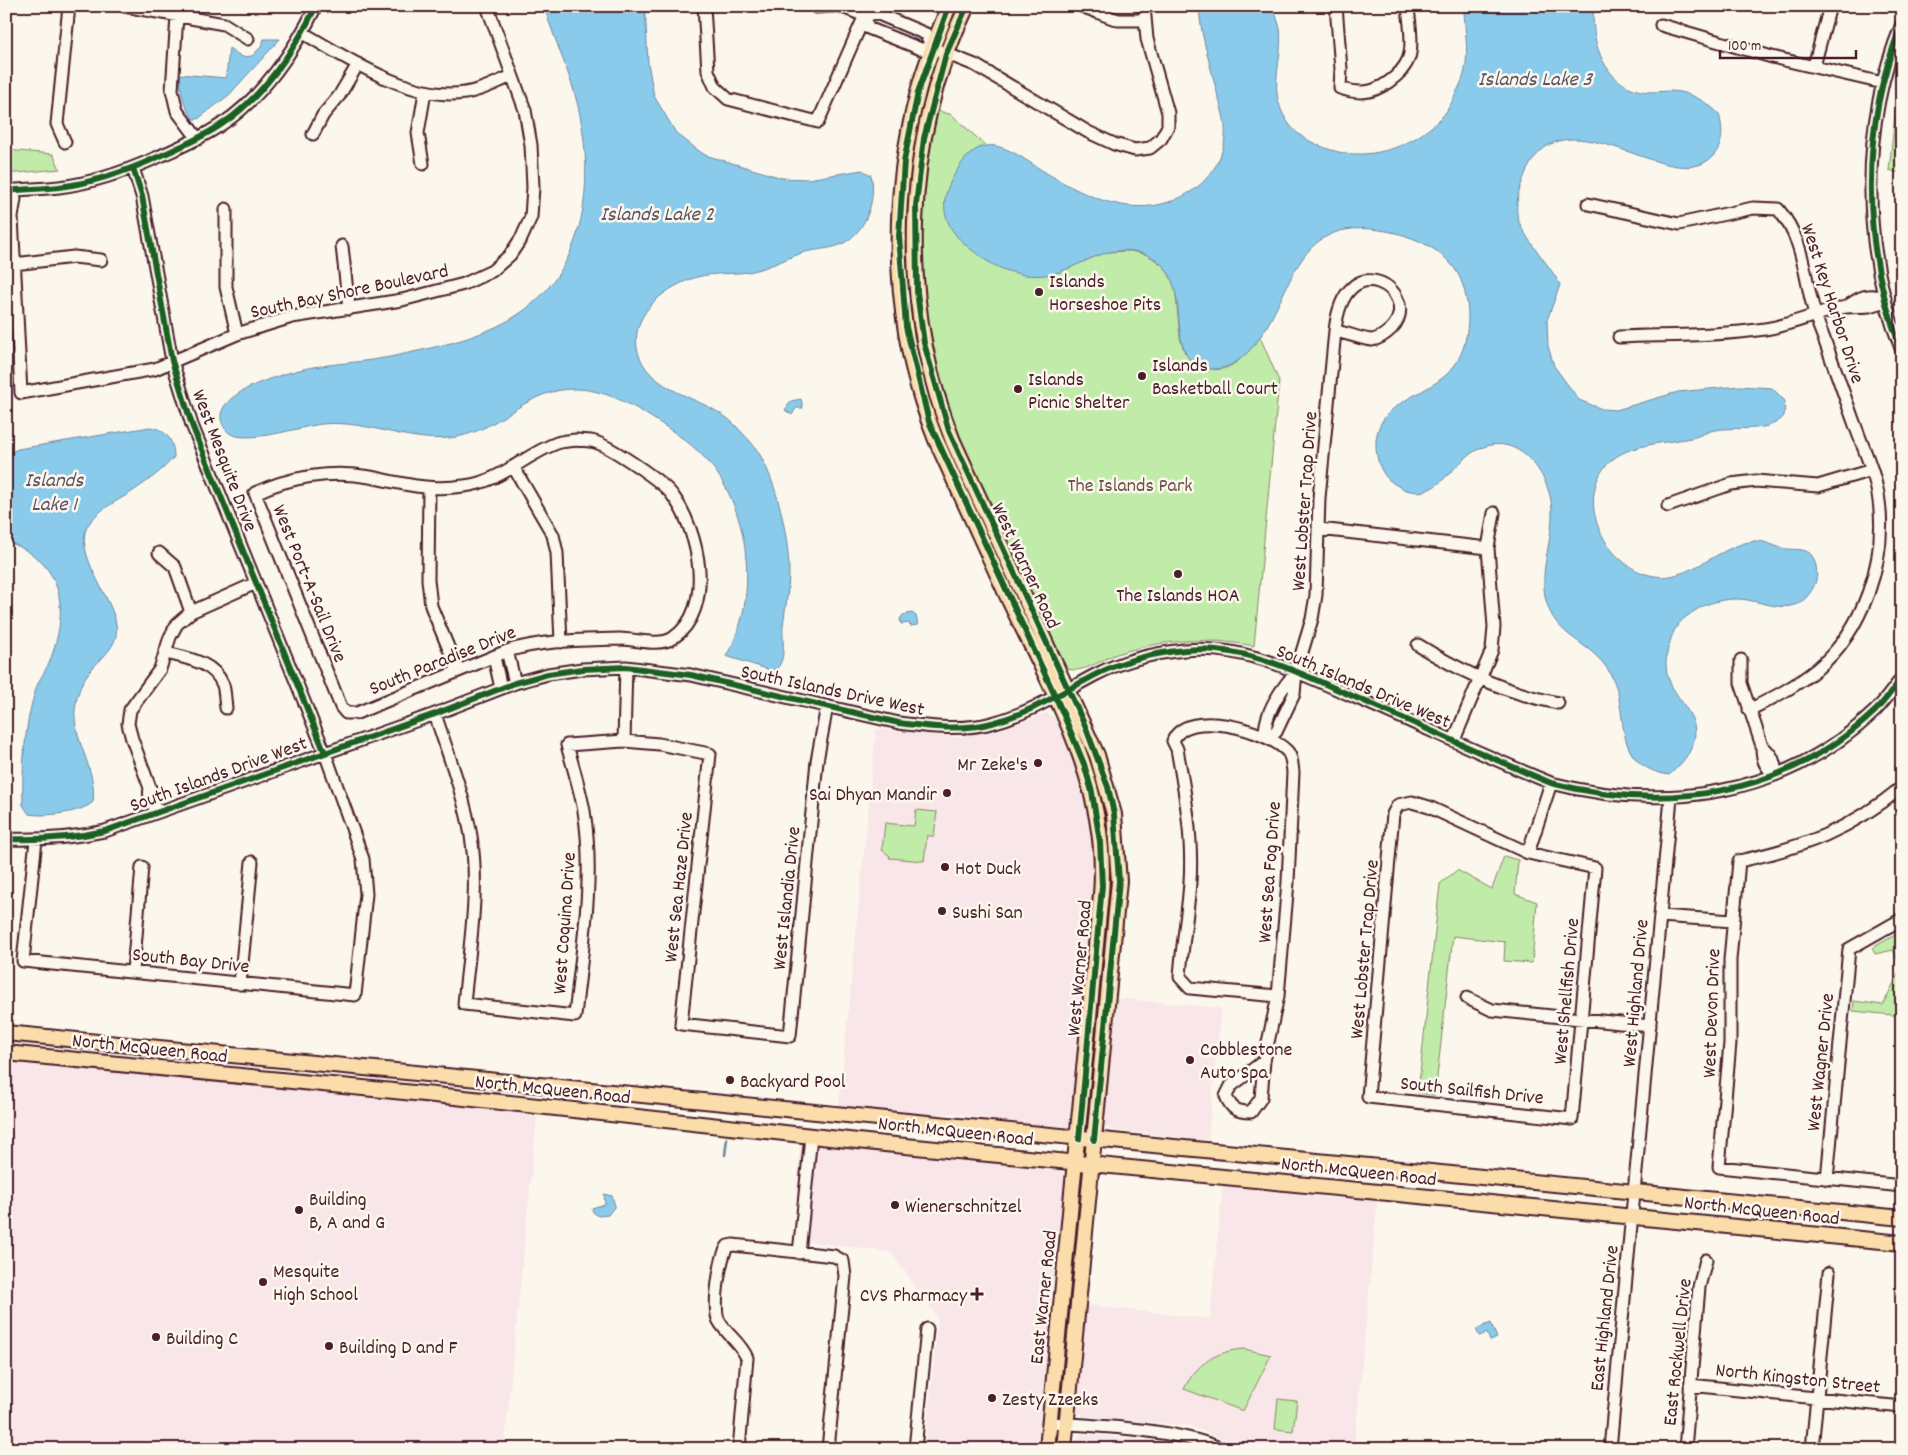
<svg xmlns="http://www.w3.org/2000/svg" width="1908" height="1455" viewBox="0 0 1908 1455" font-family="Dekko,sans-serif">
	<rect width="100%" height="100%" fill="#fbf7ec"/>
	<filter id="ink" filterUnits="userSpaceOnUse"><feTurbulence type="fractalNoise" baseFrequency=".02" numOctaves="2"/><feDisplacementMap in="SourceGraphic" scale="10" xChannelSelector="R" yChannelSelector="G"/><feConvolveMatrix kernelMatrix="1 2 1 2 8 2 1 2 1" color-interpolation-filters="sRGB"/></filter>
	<g filter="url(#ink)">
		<path fill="#f9e6e8" d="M1046 713 1058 719 1066 734 1090 807 1094 842 1096 874 1072 1123 1063 1130 953 1113 923 1115 839 1106 876 729 957 737 998 731Z
			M1113 998 1221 1008 1208 1140 1111 1130 1102 1124Z
			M6 1044 537 1116 504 1449H6Z
			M800 1141 1056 1170 1066 1174 1068 1181 1058 1233 1051 1299 1053 1331 1041 1449H925L938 1318 891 1252 794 1240Z
			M1223 1182 1257 1185 1299 1194 1344 1199 1378 1197 1354 1449H1246L1190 1426 1084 1416 1075 1411 1085 1305 1210 1319Z
			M1081 1434 1156 1441 1195 1449H1074L1076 1440Z"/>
		<path fill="#c1eba8" stroke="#86856a" d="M1896 106 1902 108V174L1889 170Z
			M936 110 952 115 986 146 979 148 1024 275 1056 273 1106 252 1130 251 1148 255 1165 267 1175 286 1180 338 1185 353C1192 357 1204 368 1212 369 1233 373 1249 350 1260 337L1279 381 1254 646C1206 637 1164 639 1117 654 1102 659 1079 677 1064 667 1040 615 1016 562 991 509 977 478 960 446 949 412 915 310 916 215 936 110Z
			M6 150 53 154 60 169 6 174Z
			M916 810 937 812 934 836H927L924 861 889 858 890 856 882 850 885 823 914 826Z
			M1504 856 1518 860 1515 894 1537 902 1532 963 1504 961 1505 942 1453 936 1435 1095 1418 1093 1440 884 1457 870 1492 889Z
			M1897 934 1902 945V1016L1853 1011 1854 1001 1883 1005 1901 968 1893 950 1875 954 1872 948Z
			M1244 1349 1271 1355 1243 1411 1184 1389C1197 1363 1216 1351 1244 1349Z
			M1278 1399 1297 1401 1293 1431 1275 1429Z
			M6 1445 62 1449H6Z"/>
		<path fill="#8acbeb" stroke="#70869e" d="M544 6H645L648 63 654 96 676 133 699 151 705 155 782 178 808 179 862 170 871 175C877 201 865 234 840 245 827 250 812 249 799 254 783 260 770 267 753 271 735 275 715 272 697 277 667 286 631 312 637 348 646 394 707 396 735 425 742 433 751 441 757 450 777 481 789 537 789 573 789 591 785 608 783 626 782 639 787 660 776 669L770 670 726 656C759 603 751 518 714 469 697 446 673 431 649 416 627 402 603 390 577 389 527 388 505 426 461 436 413 447 370 419 322 424 302 426 241 447 227 431 196 395 291 371 313 367 339 363 365 362 390 357 431 348 475 340 511 319 586 275 596 185 578 106 570 72 554 40 544 6Z
			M1199 6H1273C1275 13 1278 21 1280 28 1284 62 1266 88 1287 121 1296 135 1308 141 1323 147 1363 164 1411 149 1441 118 1449 110 1455 95 1460 85 1472 60 1464 33 1464 6H1594C1590 36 1601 78 1634 89 1647 94 1659 91 1672 91 1690 92 1706 101 1719 114 1723 129 1724 144 1713 156 1672 200 1567 88 1527 170 1520 185 1513 206 1519 222 1529 245 1549 263 1560 285L1547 320 1548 346 1554 366 1579 400 1602 409 1616 410 1678 392 1740 386 1772 388 1785 401 1784 416C1769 434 1737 426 1715 430 1708 431 1702 435 1695 437 1657 446 1602 441 1594 493 1588 536 1630 586 1675 575 1703 568 1725 545 1754 541 1766 540 1776 548 1787 549 1803 550 1812 548 1816 566 1818 577 1816 585 1809 594 1791 619 1761 599 1737 599 1717 599 1701 605 1686 617 1677 624 1673 631 1670 642 1666 653 1664 668 1669 680 1673 691 1683 702 1689 713 1704 737 1688 759 1669 775 1610 765 1630 717 1613 679 1595 639 1554 642 1545 596 1539 563 1558 529 1550 496 1542 464 1512 431 1477 450 1448 465 1434 511 1393 483 1381 475 1377 461 1376 448 1373 398 1432 398 1455 365 1464 352 1468 333 1468 317 1468 302 1464 282 1455 269 1440 248 1411 235 1386 231 1287 213 1297 299 1249 351 1239 361 1228 369 1214 369 1152 368 1206 273 1142 253 1109 243 1085 264 1056 273 1030 280 1000 272 980 256 966 246 952 235 947 219 941 202 947 187 956 172 964 158 977 143 995 146 1010 148 1027 161 1040 169 1079 193 1125 218 1172 201 1194 193 1213 177 1221 154 1231 128 1221 110 1215 85 1209 59 1200 33 1199 6Z
			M264 39H280L229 95 198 119H193C183 104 180 91 180 74L226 78 229 48 242 57 252 56 262 46Z
			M801 399 803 408H796L792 415 785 410 791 401Z
			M150 427C166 429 174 441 174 457 162 471 148 481 133 491 118 501 98 509 88 525 72 551 112 597 116 624 120 648 99 658 87 675 81 683 78 693 76 703 69 737 98 768 93 802 82 813 44 817 29 814L23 805C22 769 24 727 35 692 38 679 47 670 51 658 70 605 62 561 6 541V454L18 449Z
			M912 613 916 616 918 625 910 626 909 623 901 624 900 619 903 615Z
			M604 1194 612 1196 615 1206 608 1215 598 1216 593 1212 592 1208 605 1204Z
			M1491 1323 1497 1338 1490 1341 1487 1333 1479 1336 1476 1329Z"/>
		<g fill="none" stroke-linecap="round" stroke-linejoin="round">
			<path stroke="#70869e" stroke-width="2.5" d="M725 1155 727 1138"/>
			<g stroke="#4a1f2b" stroke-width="15">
				<path id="minor" d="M124 6 224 24 248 39
					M704 6 708 71 715 87 728 99 818 122 869 6
					M840 6 865 16 876 13 926 34 932 48
					M1081 6 1118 20H1144
					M1336 6 1341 69 1340 88C1363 96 1378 92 1396 76 1402 71 1409 61 1410 53 1413 39 1409 21 1408 6
					M816 7 835 6
					M177 16 172 90 177 111 198 139
					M865 16 868 28 921 49 932 48 975 65 1088 132 1114 144 1135 150 1150 148 1161 139 1168 126V113L1147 39 1144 6
					M1902 24C1860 125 1861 250 1902 351
					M1661 25 1772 57 1883 83
					M303 33C349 59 410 101 465 93 481 91 497 82 512 76
					M1814 66 1830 6
					M313 134 323 115 339 96 358 64
					M65 142 57 124 69 6
					M423 164 418 133 425 92
					M9 190 15 199 12 217 21 393 155 369 237 334 292 317 402 300 464 284 492 271 510 255 522 237 531 217 533 187 531 145 525 110 487 6
					M9 190 7 212 12 217
					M6 191C24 189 42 189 59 187 93 183 127 171 158 157 180 147 202 138 222 124 261 99 296 48 316 6
					M1588 204 1679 224 1753 208 1778 209C1808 244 1803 285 1819 326 1832 359 1843 392 1855 425 1864 450 1876 475 1879 501 1887 560 1863 631 1817 669 1796 686 1773 698 1749 710
					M226 209V287L237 334
					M342 246 349 309
					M14 264 74 257 101 260
					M1847 307C1860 296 1869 293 1885 298
					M1619 337C1667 335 1717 336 1765 329 1792 325 1819 312 1846 307 1861 305 1873 310 1885 298
					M576 440C582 441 589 440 595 442 611 447 664 482 673 496 699 531 716 609 673 638 659 647 635 639 620 639 582 640 543 640 507 651L357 713H346L341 707 255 493C289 477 332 470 370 477 405 484 428 491 464 486 501 482 524 455 557 443 563 441 570 441 576 440Z
					M514 468 553 535 557 553 561 642
					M429 488 428 580 431 606 458 671
					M1668 506 1731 484 1756 481 1818 486 1872 470
					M1319 529 1488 548
					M159 553 175 567 191 612
					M1418 645C1460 671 1509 694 1558 703
					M507 651 515 683
					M166 653C187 658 214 662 223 685 225 692 225 701 226 708
					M494 657 501 688
					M1741 660V683L1762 746C1762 759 1764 766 1775 775
					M1296 672C1281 689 1264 712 1265 736L1276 732 1294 694 1296 672 1312 619 1316 595 1319 498 1335 331C1344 241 1424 292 1392 328 1387 333 1380 339 1372 340 1364 340 1344 332 1335 331
					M435 714C447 751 465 798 471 836 480 891 469 949 464 1004L575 1016C582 948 595 879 584 811 580 789 573 767 567 745L624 741 659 744 710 754 681 1024 790 1036 817 761 827 706
					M1454 740 1492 650 1494 627 1488 548 1494 513
					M624 741 626 667
					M1762 746C1772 754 1776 762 1775 775
					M1902 787C1850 830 1805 847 1739 861L1730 960V1043L1719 1167 1902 1186
					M1412 802 1429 807 1528 853 1595 868 1572 1119 1368 1097 1393 814 1398 805Z
					M159 812C151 804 148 800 150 788L132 739 128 724 130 710 160 669 170 637 177 624 191 612 256 583
					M6 839C40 840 73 838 105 831L435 714 515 683 548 674 582 669 626 667 691 675 899 723C930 727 962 731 992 723 1030 713 1061 693 1095 675 1122 661 1154 653 1185 650 1246 644 1303 675 1357 698 1422 726 1485 756 1551 783 1666 813 1786 796 1875 711 1885 701 1893 689 1902 678
					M36 840 23 961 355 995 366 894 363 859 325 753 192 425 172 361 142 196 133 168
					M1528 853 1551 783
					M1660 916 1733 921
					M133 971 142 867
					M240 984 252 862
					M1467 998 1492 1010 1650 1026
					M1264 1061 1231 1086 1226 1096C1231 1109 1237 1112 1251 1112L1261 1098 1264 1061 1278 996 1288 882 1293 772C1292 765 1292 756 1287 751 1267 730 1186 707 1173 741L1177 749C1185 793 1193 837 1190 882 1188 913 1182 945 1180 977L1190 988 1278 996
					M1827 1179 1849 949 1902 919
					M799 1253 811 1136
					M1690 1385 1902 1407
					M1050 1423C1102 1426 1175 1429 1222 1449
					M739 1449 747 1358C741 1343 726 1334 719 1321 712 1310 720 1255 728 1246L733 1245 834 1256 843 1261 845 1276 828 1449
					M915 1449 927 1329
					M1610 1449 1671 798
					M1685 1449 1699 1287 1706 1260
					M1812 1449 1829 1273"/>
			</g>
			<g stroke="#4a1f2b" stroke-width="18">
				<path id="major" d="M949 6C938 34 925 63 918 92 888 205 892 331 936 440 961 494 985 548 1010 602 1054 693 1110 789 1101 894L1047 1449
					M967 6C902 140 898 304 953 441L1097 755 1114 814 1119 881 1064 1449
					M6 1033 1902 1218
					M6 1053 455 1097 885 1144 1902 1243"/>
			</g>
			<use href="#minor" stroke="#fbf7ec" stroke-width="11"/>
			<use href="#major" stroke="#faddab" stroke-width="14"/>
			<g stroke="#fbf7ec" stroke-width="9">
				<path id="cycleway" d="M949 6 918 92 904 161 899 236 906 327 929 422 1062 711 1084 764 1092 792 1100 842 1102 886 1079 1139
					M967 6 946 54 924 138 916 205 917 292 924 343 949 431 1086 728 1108 787 1114 814 1119 881 1094 1140
					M1902 24C1860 125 1861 250 1902 351
					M133 168 142 196 172 361 192 425 325 753
					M6 191C24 189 42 189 59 187 93 183 127 171 158 157 180 147 202 138 222 124 261 99 296 48 316 6
					M6 839C40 840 73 838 105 831L435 714 515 683 548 674 582 669 626 667 691 675 899 723C930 727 962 731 992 723 1030 713 1061 693 1095 675 1122 661 1154 653 1185 650 1246 644 1303 675 1357 698 1422 726 1485 756 1551 783 1666 813 1786 796 1875 711 1885 701 1893 689 1902 678"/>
			</g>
			<use href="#cycleway" stroke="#1b5e20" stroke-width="6"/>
		</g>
	</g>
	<g fill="#4a1f2b" stroke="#fbf7ec" stroke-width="2">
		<circle cx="1039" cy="292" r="5"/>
		<circle cx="1142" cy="376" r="5"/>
		<circle cx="1018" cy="389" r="5"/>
		<circle cx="1178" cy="574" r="5"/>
		<circle cx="1038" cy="763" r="5"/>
		<circle cx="947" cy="793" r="5"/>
		<circle cx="945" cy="867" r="5"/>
		<circle cx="942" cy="911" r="5"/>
		<circle cx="1190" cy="1060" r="5"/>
		<circle cx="730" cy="1080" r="5"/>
		<circle cx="895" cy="1205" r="5"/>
		<circle cx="299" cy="1210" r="5"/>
		<circle cx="263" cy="1282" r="5"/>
		<path d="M974.5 1286.5h5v5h5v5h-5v5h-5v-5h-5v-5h5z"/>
		<circle cx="156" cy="1337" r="5"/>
		<circle cx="329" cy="1346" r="5"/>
		<circle cx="992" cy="1398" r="5"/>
	</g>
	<g text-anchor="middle" stroke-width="5" stroke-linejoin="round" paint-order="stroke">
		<g font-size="20" fill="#4a1f2b" stroke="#fbf7ec" text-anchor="start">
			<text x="1049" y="287">Islands<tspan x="1049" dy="23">Horseshoe Pits</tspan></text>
			<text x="1152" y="371">Islands<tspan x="1152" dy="23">Basketball Court</tspan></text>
			<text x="1028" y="385">Islands<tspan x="1028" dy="23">Picnic Shelter</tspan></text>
			<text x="1178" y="601" text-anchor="middle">The Islands HOA</text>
			<text x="1028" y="770" text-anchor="end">Mr Zeke's</text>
			<text x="937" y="800" text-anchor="end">Sai Dhyan Mandir</text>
			<text x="955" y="874">Hot Duck</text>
			<text x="952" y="918">Sushi San</text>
			<text x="1200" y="1055">Cobblestone<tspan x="1200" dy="23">Auto Spa</tspan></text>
			<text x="740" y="1087">Backyard Pool</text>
			<text x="309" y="1205">Building<tspan x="309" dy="23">B, A and G</tspan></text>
			<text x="905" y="1212">Wienerschnitzel</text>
			<text x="273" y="1277">Mesquite<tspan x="273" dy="23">High School</tspan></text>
			<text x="967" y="1301" text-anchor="end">CVS Pharmacy</text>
			<text x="166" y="1344">Building C</text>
			<text x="339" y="1353">Building D and F</text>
			<text x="1002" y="1405">Zesty Zzeeks</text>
		</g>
		<g font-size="20" fill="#4a1f2b" stroke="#fbf7ec">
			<text transform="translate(349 290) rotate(-12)" y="7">South Bay Shore Boulevard</text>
			<text transform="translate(1834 303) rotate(72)" y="7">West Key Harbor Drive</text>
			<text transform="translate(226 460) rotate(69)" y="7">West Mesquite Drive</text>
			<text transform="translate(1303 501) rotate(-86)" y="7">West Lobster Trap Drive</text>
			<text transform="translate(1027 565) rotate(65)" y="7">West Warner Road</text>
			<text transform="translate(311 583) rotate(68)" y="7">West Port-A-Sail Drive</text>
			<text transform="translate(442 659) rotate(-22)" y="7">South Paradise Drive</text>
			<text transform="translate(1364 685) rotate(23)" y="7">South Islands Drive West</text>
			<text transform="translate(833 689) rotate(12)" y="7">South Islands Drive West</text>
			<text transform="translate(218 773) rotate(-20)" y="7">South Islands Drive West</text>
			<text transform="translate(1268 872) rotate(-86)" y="7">West Sea Fog Drive</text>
			<text transform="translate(677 887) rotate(-84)" y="7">West Sea Haze Drive</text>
			<text transform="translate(785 898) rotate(-84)" y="7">West Islandia Drive</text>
			<text transform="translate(563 923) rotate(-86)" y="7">West Coquina Drive</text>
			<text transform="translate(1363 949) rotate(-85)" y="7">West Lobster Trap Drive</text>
			<text transform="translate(191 959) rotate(6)" y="7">South Bay Drive</text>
			<text transform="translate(1078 968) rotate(-85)" y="7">West Warner Road</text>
			<text transform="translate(1565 991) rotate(-85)" y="7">West Shellfish Drive</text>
			<text transform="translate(1634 993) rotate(-85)" y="7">West Highland Drive</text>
			<text transform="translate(1710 1013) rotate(-88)" y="7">West Devon Drive</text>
			<text transform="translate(150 1047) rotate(6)" y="7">North McQueen Road</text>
			<text transform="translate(1819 1062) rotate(-84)" y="7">West Wagner Drive</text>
			<text transform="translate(553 1088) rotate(6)" y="7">North McQueen Road</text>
			<text transform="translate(1472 1089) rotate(6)" y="7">South Sailfish Drive</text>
			<text transform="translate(956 1130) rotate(6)" y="7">North McQueen Road</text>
			<text transform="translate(1359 1170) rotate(6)" y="7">North McQueen Road</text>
			<text transform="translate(1762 1209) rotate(6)" y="7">North McQueen Road</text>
			<text transform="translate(1042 1297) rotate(-84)" y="7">East Warner Road</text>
			<text transform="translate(1603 1318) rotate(-84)" y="7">East Highland Drive</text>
			<text transform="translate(1676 1352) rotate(-84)" y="7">East Rockwell Drive</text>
			<text transform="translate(1798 1377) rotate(6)" y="7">North Kingston Street</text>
		</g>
		<g font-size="20" fill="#68524a" stroke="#fbf7ec">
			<text x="1130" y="491">The Islands Park</text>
		</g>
		<g font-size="21" font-style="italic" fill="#5d5365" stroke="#fbf7ec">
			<text x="1535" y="85">Islands Lake 3</text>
			<text x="657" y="220">Islands Lake 2</text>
			<text x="54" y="486">Islands<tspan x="54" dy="24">Lake 1</tspan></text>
		</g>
	</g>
	<rect width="1908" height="1455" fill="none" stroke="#fbf7ec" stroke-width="25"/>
	<rect x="12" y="12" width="1883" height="1430" fill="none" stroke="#4a1f2b" stroke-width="2" filter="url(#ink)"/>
	<path d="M1720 50v8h136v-8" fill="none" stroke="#4a1f2b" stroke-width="2.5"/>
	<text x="1728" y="50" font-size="15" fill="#4a1f2b" stroke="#fbf7ec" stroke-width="4" paint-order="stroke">100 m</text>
</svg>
